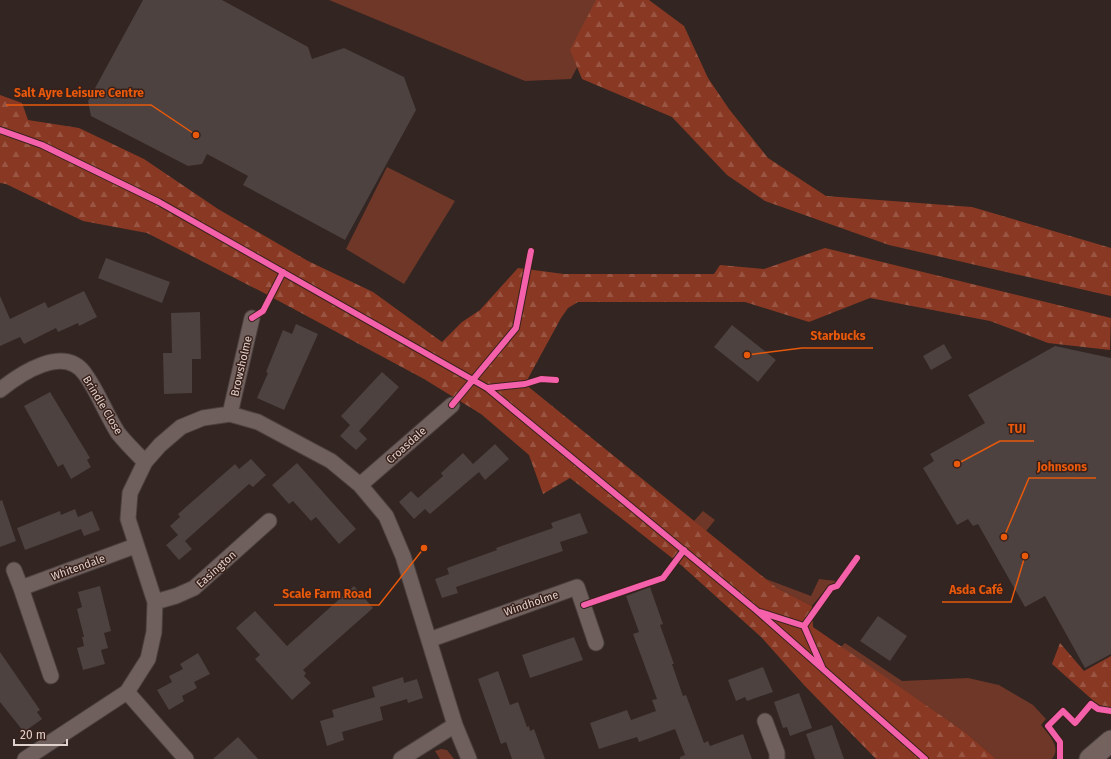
<svg xmlns="http://www.w3.org/2000/svg" width="1111" height="759" viewBox="0 0 1111 759" font-family="'Fira Sans',sans-serif">
	<defs>
		<pattern id="forest-firs" width="22" height="20" patternUnits="userSpaceOnUse"><rect width="22" height="20" fill="#893923"/><path d="M5 1l3.5 6h-7zM16 11l3.5 6h-7z" fill="#995542"/></pattern>
	</defs>
	<rect width="100%" height="100%" fill="#322522"/>
	<path fill="#6f3728" d="M329 0H612L571 79 525 81Z
		M387 167 455 201 404 284 346 249Z
		M703 511 715 520 706 531 694 521Z
		M766 579 811 596 819 579 836 581 835 584 829 585 812 606 777 588Z
		M845 643 902 681 968 678 999 685 1033 705 1046 719 1041 725C1048 734 1062 747 1052 759H996L965 732 841 647Z
		M441 749 447 750 454 759H440L435 751Z"/>
	<path fill="url(#forest-firs)" d="M596 0H649L684 26 708 78 729 109 768 158 826 196 972 207 1111 248V296L889 245 765 201 727 175 672 117 582 79 570 50Z
		M0 95 22 103 28 120 79 128 144 159 218 209 308 261 373 292 442 342 462 322 480 310 518 268 564 274H714L720 265 764 269 825 248 1111 318 1110 350 1048 343 990 321 870 298 809 322 745 302H578L568 308 561 318 525 384 777 588 812 606 813 627 965 732 996 759H876L804 685 761 637 681 565 570 478 543 494 529 455 481 414 424 379 264 293 147 233 83 221 6 184 0 183Z
		M1060 643 1084 671 1111 656V707L1104 708 1096 703 1052 664Z"/>
	<path fill="#4d423f" d="M143 0H222L308 47 312 59 344 48 404 77 416 110 345 240 243 185 248 176 207 154 202 164 188 166 91 116 88 101Z
		M106 258 170 282 162 303 98 278Z
		M84 291 97 317 79 326 78 323 58 332 56 328 24 344 20 337 0 346V296L10 319 45 302 48 308Z
		M200 312 201 359H192V393L164 394 163 353H172L171 313Z
		M296 324 318 334 284 410 257 398 268 373 266 372 283 330 292 334Z
		M732 325 776 360 758 382 714 347Z
		M944 344 952 358 931 370 923 356Z
		M1055 346 1111 358V654L1085 668 1045 596 1025 607 978 524 973 526 968 519 957 525 923 468 934 461 930 454 985 423 968 395Z
		M382 372 399 387 359 431 367 439 356 450 340 436 350 425 341 416Z
		M50 392 90 458 87 460 91 467 71 479 63 464 58 467 24 406Z
		M495 444 509 459 485 480 479 472 430 514 425 509 414 519 399 502 411 491 418 498 443 476 441 473 463 453 473 464Z
		M251 459 266 475 253 487 249 484 185 541 192 549 179 560 166 545 178 535 170 526 180 517 178 514 235 464 239 469Z
		M297 463 356 529 339 544 316 517 311 521 293 501 289 504 272 485Z
		M2 500 16 541 0 547V501Z
		M75 509 78 517 92 511 100 530 84 536 81 529 25 550 17 528 60 511 61 515Z
		M580 513 588 533 560 542 563 551 456 587 458 593 442 598 435 579 449 574 447 568 497 550 496 548 553 528 551 523Z
		M100 586 111 631 104 633 108 648 101 650 105 664 83 670 77 648 84 646 82 637H84L77 609 82 607 78 592Z
		M354 586 373 608 303 670 306 673 304 676 311 683 292 700 255 659 260 655 236 628 255 611 287 646Z
		M650 587 663 624 660 625 674 664H672L683 696 686 695 704 743 708 741 710 746 743 734 752 759H680V757L685 755 675 729 639 742 637 737 599 749 590 723 627 710 631 720 656 711 652 700 657 699 633 634 639 632 626 596Z
		M878 616 907 636 890 661 860 641Z
		M574 637 583 660 530 678 522 655Z
		M0 652 40 710 37 712 42 719 24 732 0 702Z
		M198 653 210 674 194 682 197 688 182 696 184 701 169 710 157 690 172 682 169 676 183 669 180 664Z
		M763 667 773 692 747 701 745 697 736 701 728 680Z
		M498 671 510 705 518 702 527 727 529 726 530 731 534 729 545 759H512L506 742 501 744 478 679Z
		M403 677 404 683 417 679 423 698 408 703 407 699 380 707 383 720 342 732 344 740 327 746 320 721 334 717 332 710 375 697 372 687Z
		M799 693 812 728 790 736 787 727 783 728 774 702Z
		M832 725 844 759H815L806 734Z
		M238 737 258 759H213Z"/>
	<g fill="none" stroke-linecap="round" stroke-linejoin="round">
		<g stroke="#4c413f" stroke-width="17">
			<path id="minor" d="M0 390C20 374 64 344 85 374 98 392 106 414 118 433 126 443 136 453 145 462
				M230 414 252 318
				M360 485 452 405
				M14 570 21 588
				M155 602 176 596 194 588 269 521
				M429 640 577 587 596 643
				M51 676 21 588 135 546
				M127 692 186 759
				M765 721 777 753V759
				M25 759 127 692 148 659 154 632 155 602 128 519 130 493 145 462 160 445 181 427 203 418 230 414 258 422 331 461 360 485 386 516 403 556 455 725 469 759
				M401 759 455 725"/>
		</g>
		<g stroke="#4c413f" stroke-width="23">
			<path id="secondary" d="M1090 759 1111 741"/>
		</g>
		<use href="#minor" stroke="#6f605d" stroke-width="15"/>
		<use href="#secondary" stroke="#73625e" stroke-width="21"/>
		<g stroke="#39211b" stroke-width="8">
			<path id="cycleway" d="M0 130 42 145 159 202 487 388 756 610 925 759
				M252 318 263 311 283 272
				M487 388 525 384 541 379 556 380
				M452 405 516 328 531 251
				M584 605 663 578 684 550
				M760 612 804 626 822 667
				M804 626 831 588 837 586 857 558
				M1060 759V742L1048 726 1063 711 1075 723 1091 704 1098 709 1111 711"/>
		</g>
		<use href="#cycleway" stroke="#f560ab" stroke-width="6"/>
	</g>
	<g text-anchor="middle" stroke-width="3" stroke-linejoin="round" paint-order="stroke">
		<g font-size="11" fill="#e0d0cb" stroke="#39211b">
			<text transform="translate(241 366) rotate(-77)" y="4">Browsholme</text>
			<text transform="translate(103 405) rotate(59)" y="4">Brindle Close</text>
			<text transform="translate(406 445) rotate(-42)" y="4">Croasdale</text>
			<text transform="translate(78 567) rotate(-20)" y="4">Whitendale</text>
			<text transform="translate(216 569) rotate(-42)" y="4">Easington</text>
			<text transform="translate(531 603) rotate(-19)" y="4">Windholme</text>
		</g>
	</g>
	<path fill="none" stroke="#e8590c" stroke-width="1.5" d="M196 135L151 105H6M747 355L802 348H873M957 464L1000 441H1034M1004 537L1029 478H1096M1025 556L1011 602H942M424 548L379 605H274"/>
	<g fill="#e8590c" stroke="#39211b" stroke-width="1.5">
		<circle cx="196" cy="135" r="4"/>
		<circle cx="747" cy="355" r="4"/>
		<circle cx="957" cy="464" r="4"/>
		<circle cx="1004" cy="537" r="4"/>
		<circle cx="1025" cy="556" r="4"/>
		<circle cx="424" cy="548" r="4"/>
	</g>
	<g font-size="12" text-anchor="middle" font-weight="bold" fill="#e8590c" stroke="#39211b" stroke-width="3" stroke-linejoin="round" paint-order="stroke">
		<text x="79" y="97">Salt Ayre Leisure Centre</text>
		<text x="838" y="340">Starbucks</text>
		<text x="1017" y="433">TUI</text>
		<text x="1062" y="471">Johnsons</text>
		<text x="976" y="594">Asda Café</text>
		<text x="327" y="598">Scale Farm Road</text>
	</g>
	<path d="M14 739v6h53v-6" fill="none" stroke="#e0d0cb" stroke-width="2"/>
	<text x="20" y="739" font-size="12" fill="#e0d0cb" stroke="#39211b" stroke-width="3" paint-order="stroke">20 m</text>
</svg>
